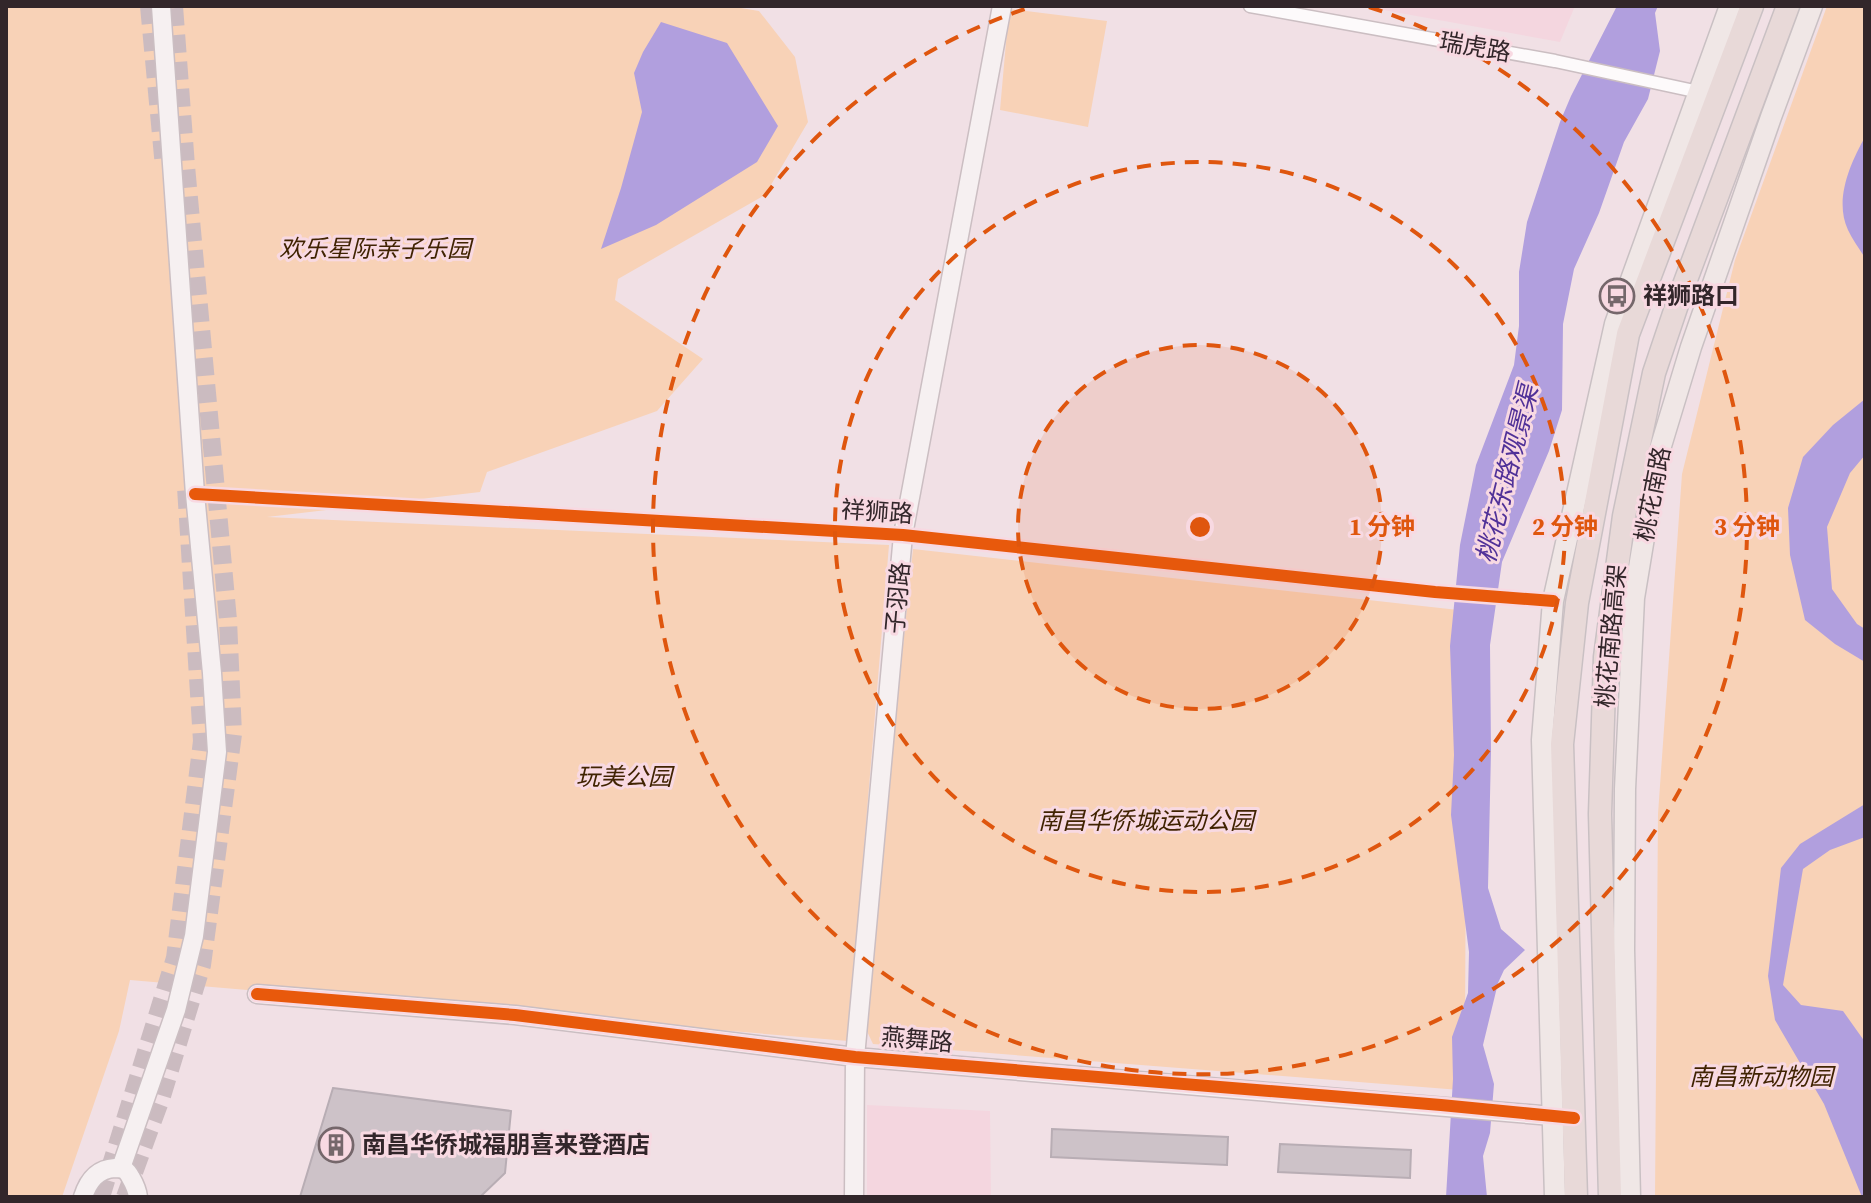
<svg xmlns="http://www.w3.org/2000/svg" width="1871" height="1203" viewBox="0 0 1871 1203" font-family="'Source Serif 4','Noto Sans SC',serif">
	<rect width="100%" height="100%" fill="#f1e0e5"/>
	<path fill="#f4d6df" d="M1361 6H1575L1560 42Z
		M867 1105 990 1111 991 1197H867Z"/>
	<path fill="#f8d2b7" d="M6 6H729L759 11 795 57 808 122 765 195 618 279 615 300 703 359 657 411 487 472 480 492 267 517 889 545 848 1041 130 980 119 1031 62 1197H6Z
		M1827 6H1865V1197H1655L1658 814 1682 474 1735 260Z
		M1009 9 1107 21 1088 127 1000 110Z
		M913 549 1467 611 1465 1035 1460 1090 873 1044 864 1025Z"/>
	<path fill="#b19fde" d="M1617 6H1658L1655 13 1660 51 1648 99 1624 142 1599 213 1574 269 1563 324 1562 410 1549 451 1502 562 1490 645 1491 751 1488 888 1501 929 1525 950 1504 970 1498 983 1483 1045 1494 1084 1490 1133 1483 1156 1487 1197H1446L1453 1079 1452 1037 1468 993 1469 952 1451 815 1454 755 1450 646 1460 545 1476 465 1514 365 1519 326V272L1527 222 1560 122 1571 96Z
		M661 22 727 43 778 126 757 162 656 225 601 249 621 188 642 112 634 73 643 52Z
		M1865 137V258C1859 248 1852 239 1848 230 1834 200 1850 164 1865 137Z
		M1865 399V455L1850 473 1827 527 1832 589 1857 624 1865 629V662L1835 644 1805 620 1790 555 1788 508 1803 457 1833 425Z
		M1865 804V837L1830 850 1803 869 1783 985 1801 1005 1843 1011 1865 1042V1197H1862L1824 1104 1775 1020 1768 976 1781 868 1800 844Z"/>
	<path fill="#cdc2c8" stroke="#b8adb4" stroke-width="2" d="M333 1088 511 1111 505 1173 480 1197H300Z
		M1052 1129 1228 1137 1227 1165 1051 1157Z
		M1280 1144 1411 1150 1410 1178 1278 1172Z"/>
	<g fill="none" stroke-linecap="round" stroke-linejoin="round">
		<path stroke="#cbbbc0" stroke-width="18" stroke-dasharray="18 9" stroke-linecap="butt" d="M149 6 164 167
			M101 1197 175 958 202 741 186 487
			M125 1197 162 1096 202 965 233 734 228 620 186 166 174 6"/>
		<g stroke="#cbbec2" stroke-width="15">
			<path id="street" d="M1250 6 1555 61 1699 92
				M195 494 903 535 1435 592 1553 601"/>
		</g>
		<g stroke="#cbbec2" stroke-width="21">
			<path id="secondary" d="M257 994 515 1015 855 1057 1564 1117
				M121 1168 176 1010 194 936 217 752 212 673 195 494 161 6
				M83 1197C88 1181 97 1169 115 1168 124 1168 127 1170 131 1178 135 1185 137 1189 138 1197
				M854 1197 855 1057 903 535 1002 6"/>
		</g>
		<g stroke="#c9c0c3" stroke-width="23">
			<path id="primary" d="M1555 1197 1542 740 1553 601 1615 324 1730 6
				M1630 1197 1624 950 1625 789 1634 598 1657 459 1691 347 1771 117 1812 6"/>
		</g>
		<g stroke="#c9c0c3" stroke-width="25">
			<path id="highway" d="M1576 1197 1562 744 1577 603 1628 334 1752 6
				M1610 1197 1600 814 1605 657 1624 516 1654 373 1681 293 1788 6"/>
		</g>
		<use href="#street" stroke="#fdfafb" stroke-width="12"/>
		<use href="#secondary" stroke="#f6f0f1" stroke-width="18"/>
		<use href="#primary" stroke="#f0e7e6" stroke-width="20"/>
		<use href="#highway" stroke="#e8d9d8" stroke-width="22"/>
		<g stroke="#f8d9e2" stroke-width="17">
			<path id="cycleway" d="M195 494 903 535 1435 592 1553 601
				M257 994 515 1015 855 1057 1441 1105 1574 1118"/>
		</g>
		<use href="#cycleway" stroke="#e8590c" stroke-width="12"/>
	</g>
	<circle cx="1200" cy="527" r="182" fill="#df560e" fill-opacity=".12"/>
	<g fill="none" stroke="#df560e" stroke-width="4" stroke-dasharray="14 10">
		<circle cx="1200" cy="527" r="182"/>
		<circle cx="1200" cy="527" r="365"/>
		<path d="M1369 7A547 547 0 1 1 1031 7"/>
	</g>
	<defs>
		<g id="bus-ring" transform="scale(1.8)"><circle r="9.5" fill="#f8d9e2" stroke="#75676b" stroke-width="1.5"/><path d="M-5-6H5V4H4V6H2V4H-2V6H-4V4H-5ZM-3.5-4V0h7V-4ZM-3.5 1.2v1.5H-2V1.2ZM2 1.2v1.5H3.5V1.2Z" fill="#75676b"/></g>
		<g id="building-ring" transform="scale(1.8)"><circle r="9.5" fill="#f8d9e2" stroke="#75676b" stroke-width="1.5"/><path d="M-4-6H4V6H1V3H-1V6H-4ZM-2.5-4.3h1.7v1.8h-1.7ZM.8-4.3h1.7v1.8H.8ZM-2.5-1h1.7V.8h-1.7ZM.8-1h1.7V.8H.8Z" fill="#75676b"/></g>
	</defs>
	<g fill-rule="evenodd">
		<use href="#bus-ring" x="1617" y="296"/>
		<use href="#building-ring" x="336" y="1145"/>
	</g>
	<g text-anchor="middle" stroke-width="6" stroke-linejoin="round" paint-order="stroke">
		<g font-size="24" fill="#32262a" stroke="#f8d9e2">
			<text transform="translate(1475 47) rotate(10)" y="8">瑞虎路</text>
			<text transform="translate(1653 494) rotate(-79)" y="8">桃花南路</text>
			<text transform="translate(877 512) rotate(4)" y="8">祥狮路</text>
			<text transform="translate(898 598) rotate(-85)" y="8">子羽路</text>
			<text transform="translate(1611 636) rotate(-85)" y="8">桃花南路高架</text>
			<text transform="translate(917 1040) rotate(5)" y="8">燕舞路</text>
		</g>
		<g font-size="24" font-style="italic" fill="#402302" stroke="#f8d9e2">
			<text x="375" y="257">欢乐星际亲子乐园</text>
			<text x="624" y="785">玩美公园</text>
			<text x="1146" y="829">南昌华侨城运动公园</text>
			<text x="1761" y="1085">南昌新动物园</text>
		</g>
		<g font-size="24" font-weight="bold" fill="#32262a" stroke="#f8d9e2" text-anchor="start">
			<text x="1643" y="304">祥狮路口</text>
			<text x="362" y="1153">南昌华侨城福朋喜来登酒店</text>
		</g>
		<g font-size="26" font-style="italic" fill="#503198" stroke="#f8d9e2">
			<text transform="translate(1507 474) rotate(-76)" y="9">桃花东路观景渠</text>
		</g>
	</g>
	<circle cx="1200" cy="527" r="12" fill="#df560e" stroke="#f8d9e2" stroke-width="4"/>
	<g font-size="24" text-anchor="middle" font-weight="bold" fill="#df560e" stroke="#f8d9e2" stroke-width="6" stroke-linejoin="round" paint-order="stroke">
		<text x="1382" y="535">1 分钟</text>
		<text x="1565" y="535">2 分钟</text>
		<text x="1747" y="535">3 分钟</text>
	</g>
	<rect width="1871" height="1203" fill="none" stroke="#32262a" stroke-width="16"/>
</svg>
